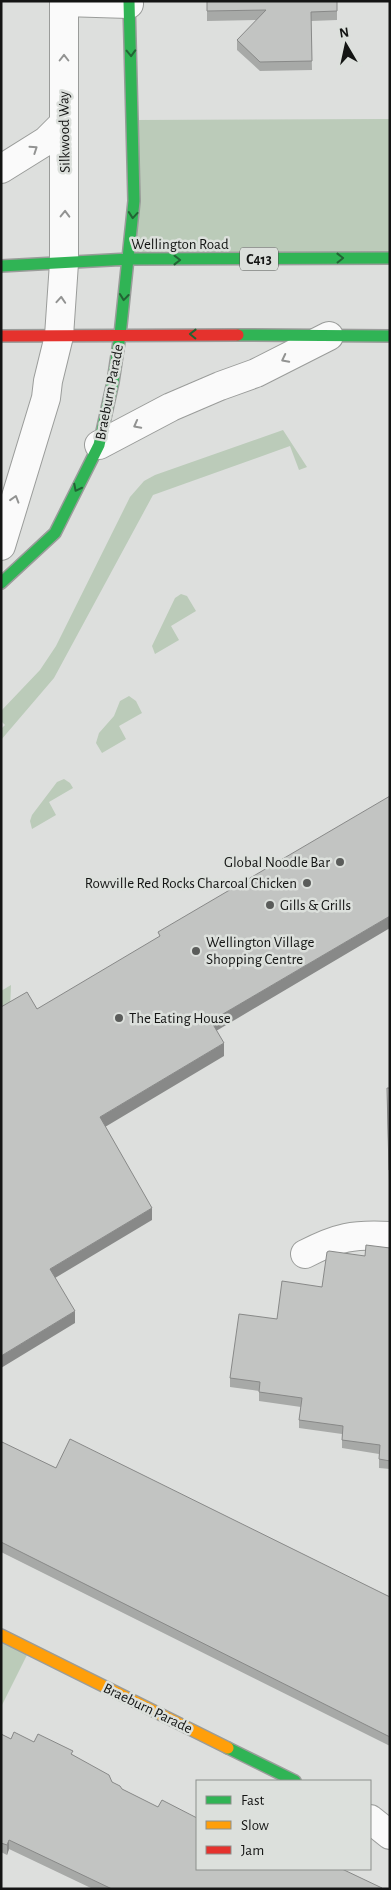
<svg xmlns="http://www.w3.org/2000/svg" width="391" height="1890" viewBox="0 0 391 1890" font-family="'Alegreya Sans',sans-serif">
	<rect width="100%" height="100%" fill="#dddfdd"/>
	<path fill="#bbcbb9" d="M390 119V258L129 259 133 120Z
		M283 430 307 467 299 470 290 446 153 495 54 678 1 740V729L5 725 1 721V711L40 670 56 646 130 497 144 481 155 475Z
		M181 594 187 596 196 611 171 626 179 640 155 654 152 646 175 598Z
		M129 696 136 701 142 713 119 726 126 739 102 753 96 743 99 733 114 716 120 701Z
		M64 779 70 783 73 788 49 802 56 815 32 829 30 821 32 815 57 782Z
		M11 985 10 1010 1 1015V991Z
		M1 1635 30 1649 1 1707Z"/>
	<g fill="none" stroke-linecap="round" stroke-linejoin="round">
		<g stroke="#9a9c9a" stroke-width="30">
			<path id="street" d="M64 2 129 4
				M1 169 46 141 63 124
				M99 445 171 407 220 386 256 373 329 336
				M1 546 46 398 48 381 59 336 64 263V1
				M305 1254C338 1237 353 1234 390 1236
				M370 1819 390 1835"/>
		</g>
		<g stroke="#9a9c9a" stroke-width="14">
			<path id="fast" d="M1 266 129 259 390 258
				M238 335 390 336
				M1 583 55 533 99 445 113 382 120 335 134 201 129 1
				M228 1748 295 1781"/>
		</g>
		<g stroke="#9a9c9a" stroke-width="14">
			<path id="slow" d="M1 1635 228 1748"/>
		</g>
		<g stroke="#9a9c9a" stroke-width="14">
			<path id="jam" d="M1 336 238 335"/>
		</g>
		<use href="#street" stroke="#fafafa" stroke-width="28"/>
		<use href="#fast" stroke="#30b455" stroke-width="11"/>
		<use href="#slow" stroke="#ff9f0a" stroke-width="11"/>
		<use href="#jam" stroke="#e5322d" stroke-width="11"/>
	</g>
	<path fill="#a7a9a7" d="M207 1H337V20L311 21 312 70 260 71 237 50V40L257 20 207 21Z
		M390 1088V1182H389L387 1100Z
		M390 1248V1469L379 1468V1454L342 1448V1434L299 1428V1420L301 1407 259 1401V1391L230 1387V1378L277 1319 365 1256Z
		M1 1444 56 1468 390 1597V1746L1 1552Z
		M1 1734 11 1739 34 1742 73 1755 122 1789 197 1869 382 1889H93L9 1849 7 1855 1 1852Z"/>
	<path fill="#888988" d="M390 916V928L211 1034V1021Z
		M224 1043V1056L100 1130V1117Z
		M152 1208V1220L50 1281V1269Z
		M75 1311V1323L1 1368V1356Z
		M9 1840V1849L7 1855V1845Z"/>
	<path fill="#c2c4c2" stroke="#888988" d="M207 1H337V11L311 12 312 61 260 62 237 40 266 10 207 11Z
		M390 796V916L211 1021 224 1043 100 1117 152 1208 50 1269 75 1311 1 1356V1007L27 992 37 1009 160 936 158 932Z
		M387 1088H390V1170H389Z
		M366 1245 390 1248V1461L379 1459 380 1445 342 1440 343 1426 299 1420 302 1398 259 1392 260 1382 230 1378 239 1314 277 1319 282 1281 322 1287 327 1252 329 1251 365 1256Z
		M70 1439 390 1597V1737L1 1542V1444L2 1442 56 1468Z
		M14 1732 34 1742 38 1734 73 1751 71 1754 109 1775 112 1782 120 1786 122 1789 158 1807 162 1800 197 1818V1869H342L382 1888 381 1889H112L9 1840 7 1845 1 1843V1734L11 1739Z"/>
	<defs><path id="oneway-chevron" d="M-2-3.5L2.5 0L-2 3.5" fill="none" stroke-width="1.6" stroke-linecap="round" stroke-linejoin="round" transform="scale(1.25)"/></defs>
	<g stroke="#226434">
		<use href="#oneway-chevron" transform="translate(131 53) rotate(88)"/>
		<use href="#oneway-chevron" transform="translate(133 215) rotate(95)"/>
		<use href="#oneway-chevron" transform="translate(340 258) rotate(-1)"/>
		<use href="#oneway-chevron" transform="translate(177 260)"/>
		<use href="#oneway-chevron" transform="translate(124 297) rotate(96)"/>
		<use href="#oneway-chevron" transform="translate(193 334) rotate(-179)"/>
		<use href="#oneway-chevron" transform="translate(77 488) rotate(117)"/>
	</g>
	<g stroke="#929392">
		<use href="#oneway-chevron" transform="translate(64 58) rotate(-90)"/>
		<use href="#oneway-chevron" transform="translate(34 149) rotate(-34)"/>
		<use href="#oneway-chevron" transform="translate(65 214) rotate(-89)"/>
		<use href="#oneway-chevron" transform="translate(61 300) rotate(-86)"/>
		<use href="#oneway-chevron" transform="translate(285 359) rotate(153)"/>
		<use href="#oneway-chevron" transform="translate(137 425) rotate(152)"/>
		<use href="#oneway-chevron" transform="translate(15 499) rotate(-73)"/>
	</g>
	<g fill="#5a5c5a" stroke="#dce0dc" stroke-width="2">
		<circle cx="340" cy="862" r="5"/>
		<circle cx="307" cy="883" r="5"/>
		<circle cx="270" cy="905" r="5"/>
		<circle cx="196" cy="951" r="5"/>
		<circle cx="119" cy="1018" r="5"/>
	</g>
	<g text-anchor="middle" stroke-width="5" stroke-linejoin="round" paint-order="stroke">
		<rect fill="#dce0dc" stroke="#505250" stroke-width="1" x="240" y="247.5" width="38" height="23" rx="4"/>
		<g font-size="14" font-weight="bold" fill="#141514">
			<text x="259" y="264">C413</text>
		</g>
		<g font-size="15" fill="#141514" stroke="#dce0dc">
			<text transform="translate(64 132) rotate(-91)" y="5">Silkwood Way</text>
			<text x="180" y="249">Wellington Road</text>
			<text transform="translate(109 392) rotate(-79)" y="5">Braeburn Parade</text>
			<text transform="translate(148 1708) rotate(26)" y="5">Braeburn Parade</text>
		</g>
		<g font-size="15" fill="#141514" stroke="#dce0dc" text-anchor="start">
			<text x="330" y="867" text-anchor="end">Global Noodle Bar</text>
			<text x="297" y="888" text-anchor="end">Rowville Red Rocks Charcoal Chicken</text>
			<text x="280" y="910">Gills &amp; Grills</text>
			<text x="206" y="947">Wellington Village<tspan x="206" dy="17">Shopping Centre</tspan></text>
			<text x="129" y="1023">The Eating House</text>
		</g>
	</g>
	<rect width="391" height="1890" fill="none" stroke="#141514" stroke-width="5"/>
	<rect x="196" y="1780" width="175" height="90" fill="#dce0dc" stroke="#8c8f8c"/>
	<rect x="206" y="1796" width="25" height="8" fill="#30b455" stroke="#8c8f8c"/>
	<text x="241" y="1805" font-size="15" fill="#141514">Fast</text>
	<rect x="206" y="1821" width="25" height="8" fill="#ff9f0a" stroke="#8c8f8c"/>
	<text x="241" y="1830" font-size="15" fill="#141514">Slow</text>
	<rect x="206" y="1846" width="25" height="8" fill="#e5322d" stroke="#8c8f8c"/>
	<text x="241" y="1855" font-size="15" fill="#141514">Jam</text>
	<g transform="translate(346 45) rotate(351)" stroke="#dce0dc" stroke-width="4" paint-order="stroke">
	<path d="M0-4L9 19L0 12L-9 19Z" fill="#141514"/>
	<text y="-8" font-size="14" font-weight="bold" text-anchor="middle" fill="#141514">N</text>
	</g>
</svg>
